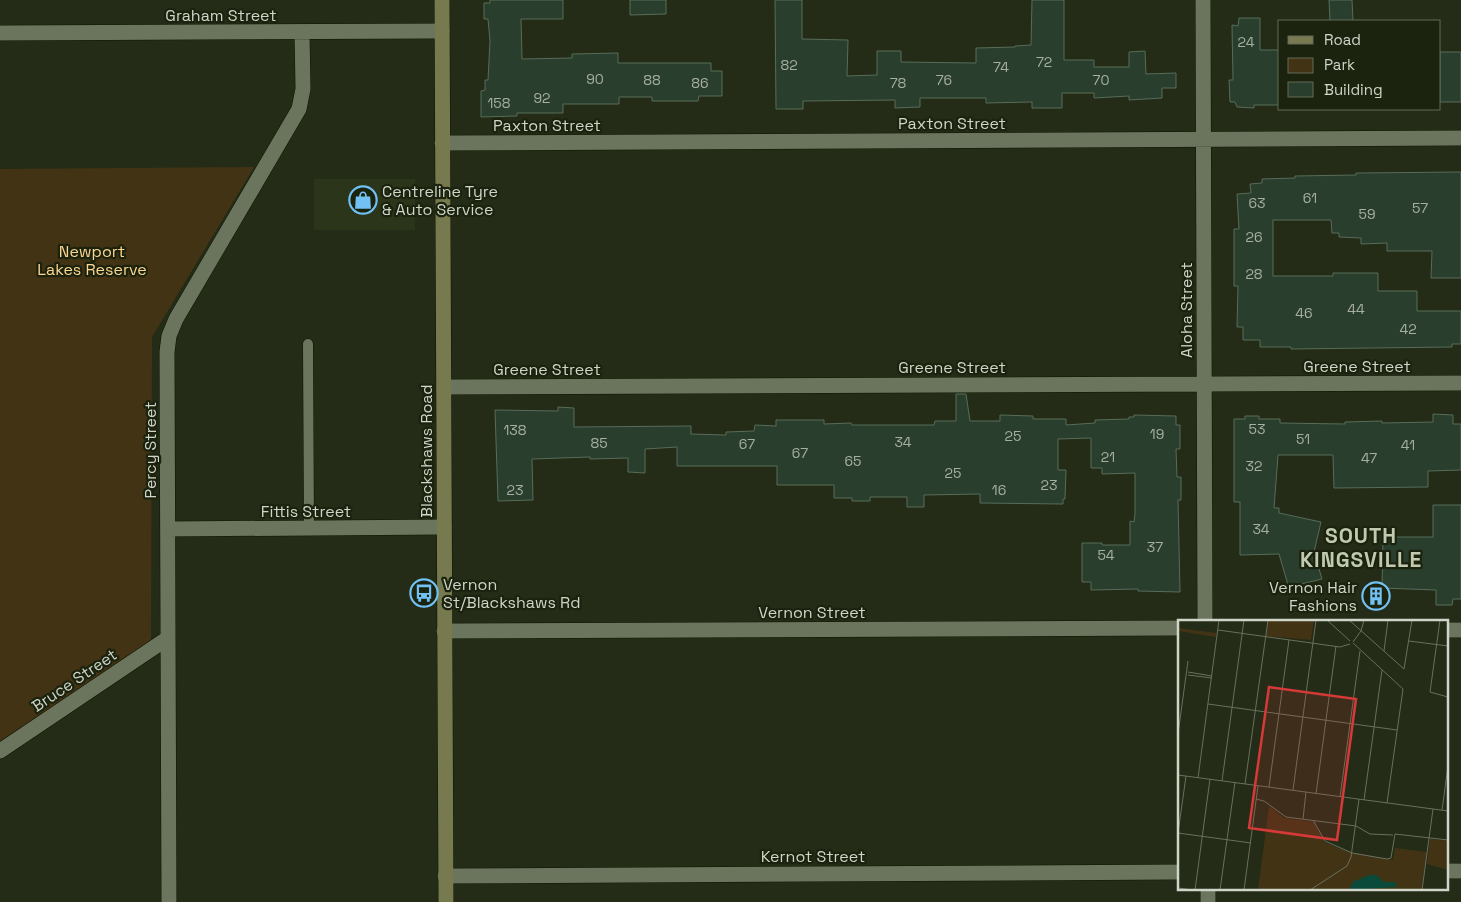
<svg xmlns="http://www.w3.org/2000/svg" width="1461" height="902" viewBox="0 0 1461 902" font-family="'Space Grotesk',sans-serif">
	<rect width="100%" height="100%" fill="#242c17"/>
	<path fill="#2b3519" d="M314 179H415V230H314Z"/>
	<path fill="#433315" d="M254 167 152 337 151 645 0 753V169Z"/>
	<path fill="#2a3e2d" stroke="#576c59" d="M490 0H563V19H521L522 59 572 58V54L618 53V63H711V71H722V96H699L698 101H652V97H619V104H563V113H517V116L481 117V91L485 90V80H488L490 41 488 19H484V3H490Z
		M630 0H666V14L630 15Z
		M775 0H802V39L848 40 847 76 877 75V51H901V62L976 63V48L1015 47V46L1031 45 1032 0H1064V60H1094V67H1129V52L1145 51 1146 74 1176 73V88H1162V98L1129 100V96L1094 98V93H1062V108H1032V102L986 103V98H920V107L895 108V100L803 101V109H776Z
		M1329 0H1352L1353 21H1330Z
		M1239 18H1260V50H1280V105H1254V108L1237 107 1235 102H1230L1229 80H1233L1232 25 1238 26Z
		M1440 52H1461V102H1440Z
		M1461 172V278H1431L1432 251H1387V243L1361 244V238L1339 237V233H1332L1331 220H1273V276H1333V273H1378V291H1417V311H1461V344H1452V347L1291 349V347H1260V340H1243V327H1237L1238 286H1234V229H1239L1237 194 1251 193 1250 184 1262 183V179L1295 178V176L1356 175V173Z
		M956 394H966L970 421H1000V415L1033 416V419H1066V425L1095 423V420L1129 419V417H1134V415L1176 416V425H1180V449H1176L1177 477H1181V500H1178L1180 592 1138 591V589L1091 590V582H1082V543H1102V545H1130V521L1134 522 1135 513V473L1102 474V468H1091V438L1058 439V470H1066L1065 499H1063V504L980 503V494L924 495V507H907V497H870V501H852V498H834V485H777V466H677V447L645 449V473L628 472V458L590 459V457L532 459 533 500 498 501 495 410 558 411V407L574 408V427L691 426V434L726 435V432L754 431 755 425 776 426V420H824V424L851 423 852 425H934L935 421H956Z
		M1433 414 1453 415V424H1461V470L1428 471V487L1334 488 1333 455H1278L1274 508H1279V513L1321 522 1314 552 1322 579 1297 585V583L1288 585 1279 554 1240 555V502H1234V419H1245V416H1259V419H1280V423L1345 424V422L1382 421V423L1433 422Z
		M1433 505H1461V599H1453L1452 605H1436V590L1382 588 1383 537H1433Z"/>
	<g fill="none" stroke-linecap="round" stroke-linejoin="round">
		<g stroke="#0d1402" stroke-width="11">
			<path id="lane" d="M308 344 309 528"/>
		</g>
		<g stroke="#0d1402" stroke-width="16">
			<path id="street" d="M1203 0 1205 621
				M0 33 442 31
				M442 143 1461 138
				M444 387 1461 383
				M168 529 444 527
				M1447 630H1461
				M444 631 1180 628
				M0 751 168 638
				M1447 871H1461
				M445 876 1180 872
				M169 902 167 352 169 336 176 319 299 109 303 89 302 32
				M1208 902V888"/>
		</g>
		<g stroke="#0d1402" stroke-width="16">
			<path id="secondary" d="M442 0 446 902"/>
		</g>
		<use href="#lane" stroke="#6b755d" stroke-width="10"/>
		<use href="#street" stroke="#6b755d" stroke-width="15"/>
		<use href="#secondary" stroke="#767a4e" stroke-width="15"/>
	</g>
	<defs>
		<g id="shop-ring" transform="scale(1.4375)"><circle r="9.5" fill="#1b220d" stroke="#72c1f5" stroke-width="1.5"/><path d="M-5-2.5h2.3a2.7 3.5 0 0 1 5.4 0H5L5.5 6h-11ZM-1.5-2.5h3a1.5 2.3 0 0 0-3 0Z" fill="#72c1f5"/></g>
		<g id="bus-ring" transform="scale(1.4375)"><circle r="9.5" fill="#1b220d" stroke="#72c1f5" stroke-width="1.5"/><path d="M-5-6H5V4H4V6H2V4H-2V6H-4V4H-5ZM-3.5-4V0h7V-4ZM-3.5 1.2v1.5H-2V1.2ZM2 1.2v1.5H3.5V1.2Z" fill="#72c1f5"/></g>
		<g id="building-ring" transform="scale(1.4375)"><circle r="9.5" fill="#1b220d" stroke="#72c1f5" stroke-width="1.5"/><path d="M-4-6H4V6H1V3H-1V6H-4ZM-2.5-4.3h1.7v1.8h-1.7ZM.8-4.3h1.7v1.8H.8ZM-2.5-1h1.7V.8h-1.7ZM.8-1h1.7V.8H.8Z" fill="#72c1f5"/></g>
	</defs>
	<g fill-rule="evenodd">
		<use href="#shop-ring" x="363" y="200"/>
		<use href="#bus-ring" x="424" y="593"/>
		<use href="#building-ring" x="1376" y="596"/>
	</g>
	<g text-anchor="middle" stroke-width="4.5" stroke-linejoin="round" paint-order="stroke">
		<g font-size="14" fill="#a6afa1">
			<text x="1246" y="47">24</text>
			<text x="1044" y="67">72</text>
			<text x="789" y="70">82</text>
			<text x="1001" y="72">74</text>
			<text x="595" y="84">90</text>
			<text x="652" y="85">88</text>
			<text x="944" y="85">76</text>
			<text x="1101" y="85">70</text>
			<text x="700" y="88">86</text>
			<text x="898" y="88">78</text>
			<text x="542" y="103">92</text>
			<text x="499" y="108">158</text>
			<text x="1310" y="203">61</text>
			<text x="1257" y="208">63</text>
			<text x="1420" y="213">57</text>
			<text x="1367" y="219">59</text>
			<text x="1254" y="242">26</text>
			<text x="1254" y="279">28</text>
			<text x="1356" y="314">44</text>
			<text x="1304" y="318">46</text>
			<text x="1408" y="334">42</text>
			<text x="1257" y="434">53</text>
			<text x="515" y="435">138</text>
			<text x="1157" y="439">19</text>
			<text x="1013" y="441">25</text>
			<text x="1303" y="444">51</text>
			<text x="903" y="447">34</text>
			<text x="599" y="448">85</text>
			<text x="747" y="449">67</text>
			<text x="1408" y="450">41</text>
			<text x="800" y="458">67</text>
			<text x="1108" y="462">21</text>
			<text x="1369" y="463">47</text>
			<text x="853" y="466">65</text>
			<text x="1254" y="471">32</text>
			<text x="953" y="478">25</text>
			<text x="1049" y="490">23</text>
			<text x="515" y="495">23</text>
			<text x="999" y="495">16</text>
			<text x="1261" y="534">34</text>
			<text x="1155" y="552">37</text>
			<text x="1106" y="560">54</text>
		</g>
		<g font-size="16" fill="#cfd5c8" stroke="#1b220d">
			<text x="221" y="21">Graham Street</text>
			<text x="952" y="129">Paxton Street</text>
			<text x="547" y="131">Paxton Street</text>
			<text transform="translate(1186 310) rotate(-90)" y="6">Aloha Street</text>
			<text x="1357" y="372">Greene Street</text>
			<text x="952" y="373">Greene Street</text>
			<text x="547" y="375">Greene Street</text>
			<text transform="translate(150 450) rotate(-90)" y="6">Percy Street</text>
			<text transform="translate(426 451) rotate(-90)" y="6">Blackshaws Road</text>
			<text x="306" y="517">Fittis Street</text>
			<text x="812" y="618">Vernon Street</text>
			<text transform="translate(74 680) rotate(-34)" y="6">Bruce Street</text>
			<text x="813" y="862">Kernot Street</text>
		</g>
		<g font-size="16" fill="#cfd5c8" stroke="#1b220d" text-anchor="start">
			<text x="382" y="197">Centreline Tyre<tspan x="382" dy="18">&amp; Auto Service</tspan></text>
			<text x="443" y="590">Vernon<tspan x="443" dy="18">St/Blackshaws Rd</tspan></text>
			<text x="1357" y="593" text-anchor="end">Vernon Hair<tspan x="1357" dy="18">Fashions</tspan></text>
		</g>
		<g font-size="16" fill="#fdd591" stroke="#1b220d">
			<text x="92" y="257">Newport<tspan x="92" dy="18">Lakes Reserve</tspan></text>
		</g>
		<g font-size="21" font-weight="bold" letter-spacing="1" fill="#bfcaaf" stroke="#1b220d">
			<text x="1361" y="543">SOUTH<tspan x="1361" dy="24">KINGSVILLE</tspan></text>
		</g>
	</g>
	<g transform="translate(1178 620)">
		<rect width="270" height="270" fill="#242c17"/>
		<path d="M90 0H136L133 20 88 16ZM0 8 38 13V17L0 11ZM91 186 106 198 136 202 146 222 168 231 215 240 217 228 249 232 243 270H80ZM252 219 270 221V250L249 244Z" fill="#433315"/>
		<path d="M191 255H198L206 262H217L219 267 171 270 175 262Z" fill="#0a4a3a"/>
		<path fill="none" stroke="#68705e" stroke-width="1" d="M149 0 172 21M171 0 226 49 234 0M262 0 252 72 270 77M40 10 162 27 172 24M231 21 270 26M175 22 183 11 186 0M175 23 225 69 209 183M206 31 210 0M10 52 34 56M10 55 34 58M30 84 219 110M0 114 10 41M0 155 270 191M20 158 41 0M44 161 66 0M67 164 90 0M91 167 111 20M115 170 138 0M138 174 158 26M162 177 182 31M78 179 86 181 108 197 178 206 192 214 215 215M186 180 204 50M264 190 270 146M125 199 128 172M135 200 147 221 174 233 209 239 213 238 217 214 270 220M0 213 73 223M0 213 8 156M0 268 15 270M17 270 32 159M42 270 57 162M66 270 80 166M132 270 169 246 173 237 181 179M244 270 255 189"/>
		<path fill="#d53938" fill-opacity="0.15" stroke="#d53938" stroke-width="2.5" d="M91 67 178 79 159 220 71 208Z"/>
		<rect width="270" height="270" fill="none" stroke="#cfd5c8" stroke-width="2.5"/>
	</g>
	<rect x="1278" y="20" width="162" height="90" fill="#1b220d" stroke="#636a58"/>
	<rect x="1288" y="36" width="25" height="8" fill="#767a4e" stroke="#636a58"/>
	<text x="1324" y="45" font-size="15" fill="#cfd5c8">Road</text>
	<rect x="1288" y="58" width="25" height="15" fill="#433315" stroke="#636a58"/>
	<text x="1324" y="70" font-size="15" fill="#cfd5c8">Park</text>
	<rect x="1288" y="82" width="25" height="15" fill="#2a3e2d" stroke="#636a58"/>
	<text x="1324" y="95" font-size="15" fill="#cfd5c8">Building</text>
</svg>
